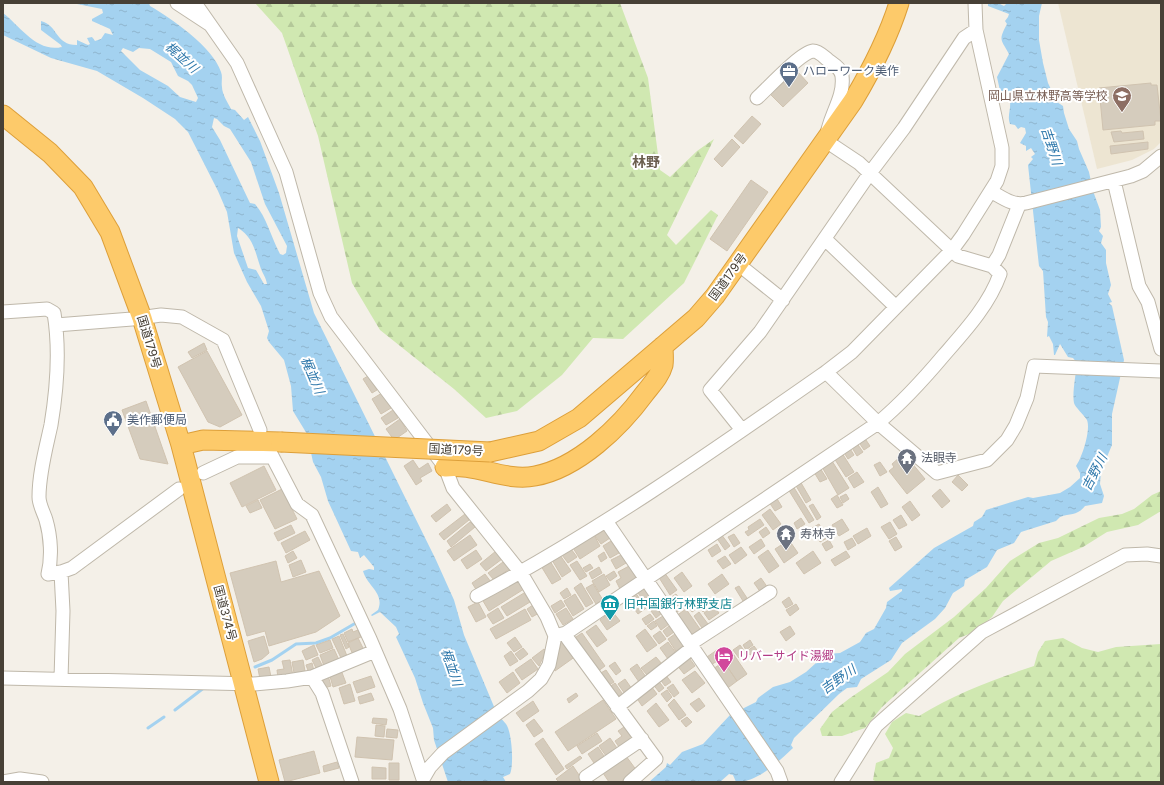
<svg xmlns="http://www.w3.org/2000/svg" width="1164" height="785" viewBox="0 0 1164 785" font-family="Inter,'Noto Sans JP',sans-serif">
	<defs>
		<pattern id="forest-firs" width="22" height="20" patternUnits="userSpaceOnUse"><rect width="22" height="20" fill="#d0e8b1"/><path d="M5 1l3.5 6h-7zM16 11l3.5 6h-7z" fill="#b4c899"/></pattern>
		<pattern id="water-ripples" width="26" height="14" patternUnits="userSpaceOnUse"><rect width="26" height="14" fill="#a4d2f0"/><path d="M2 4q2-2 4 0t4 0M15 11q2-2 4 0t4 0" fill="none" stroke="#8fb5ce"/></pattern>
	</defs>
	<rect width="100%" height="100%" fill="#f4f0e8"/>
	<path fill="#ede5d2" d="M1058 3H1161V142L1154 149 1132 160 1097 169Z"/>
	<path fill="url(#forest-firs)" d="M255 3H620L648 78 660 170 670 177 697 151 714 139 667 235 676 245 711 210 718 215 684 283 623 339 593 338 562 375 517 411 486 418 454 389 380 330 352 283 318 136 282 33Z
		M1161 491V511L1138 525 1107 532 1083 547 1051 561 1003 601 992 617 974 632 959 638 903 688 882 707 865 728 842 736H822L820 729 832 712 850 698 888 672 905 654 954 617 986 588 1010 561 1039 543 1058 538 1099 518 1122 514 1134 509 1152 495Z
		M1063 638 1082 648 1098 652 1116 647 1161 644V782H877L873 780 876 763 889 758 893 748 885 734 892 722 906 713 919 716C954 694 995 679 1034 666L1038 652 1045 641Z"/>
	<path fill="url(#water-ripples)" fill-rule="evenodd" d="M72 3H149L150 6C172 19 213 47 221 72 223 77 221 82 222 87 222 94 228 103 231 109L235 110 244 120 248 117 260 141 279 193 314 313 436 560 454 600 464 635 495 709C498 716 502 719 506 724 512 732 514 765 510 774L503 777 506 782H448L434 740 433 728 423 703 415 678 396 637 399 634 396 627 380 612 372 616 371 615 378 610C385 593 367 586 363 571L369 569 374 570V567L364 555 360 558 358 552 351 551 328 501 321 477 313 462 307 434 293 411 291 386 284 360 269 342 267 338 269 331 261 306 247 282 234 253 227 212 218 191 188 132 175 119 143 98 97 71 51 58 3 35V13C20 26 37 53 62 47L61 45 41 30V21C58 25 55 45 77 45V40L88 45 90 44 87 38 92 37 95 41 101 39 105 33 113 35 110 29 92 21V19L103 13 102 9ZM123 48 133 52 139 48 150 49 171 62 178 76 188 81 192 85 198 98 196 102 180 97 168 86 140 70 121 51ZM214 118 217 119 224 126 230 129 251 162 265 204 287 246 286 253 283 255 280 254C271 237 267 218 255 204L250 203 249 201 220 140 212 127ZM238 228C253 237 255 251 260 266 262 273 266 277 267 284H264L256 270 248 268 237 236Z
		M988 3H998L1004 6 1007 3H1042L1039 16V40L1043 63 1048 83 1057 102 1063 106 1064 113 1069 129 1077 141 1079 149 1089 172 1093 191 1100 210 1101 227 1099 231 1103 236 1101 243 1106 250V263L1111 285 1108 294 1112 302 1109 303 1112 306 1124 360 1112 414V445L1101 471 1100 484 1104 496 1102 503 1085 506C1077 516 1071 513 1060 517L1056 521 1021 532 1014 543 997 550 987 567 965 580 964 586 953 593 945 608 935 619 902 643 891 660 861 679 857 687 847 688 839 694 794 738 791 745 793 748C777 763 758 782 736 782L733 775 729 774 720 782H649L666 767 667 763 670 765 682 752 703 744 730 715 756 702 758 698 773 687 790 682 806 672 826 654 840 653 860 642 866 633 874 629 886 608 887 602 902 591V589L890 591 889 588 934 548 973 526 974 522 982 517 986 510 1028 497 1033 498 1060 493 1070 487 1080 478V473L1076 466C1082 458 1091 430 1087 420 1084 415 1075 407 1074 403 1072 394 1076 373 1077 363L1073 358 1068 357 1060 344 1055 355H1054L1053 344 1049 336 1047 337 1048 322 1046 317 1043 271 1039 266 1028 165 1033 159 1031 157 1035 154 1031 148 1026 151V146L1020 143 1026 133 1025 128 1021 127 1018 129 1015 125 1010 124C1007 116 1011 110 1010 102L1002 100 997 77 1009 54C1001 39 998 41 1007 24L1005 21 1008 17 1009 14 988 6Z"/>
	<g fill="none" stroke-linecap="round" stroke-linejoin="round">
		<path stroke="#a4d2f0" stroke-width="3" d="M255 667 272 660 296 644 316 643 330 638 354 624
			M175 710 205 687
			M148 728 164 717"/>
	</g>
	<path fill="#d5ccbd" stroke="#d0c3b0" d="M796 70 808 83 783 107 770 94Z
		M1151 83V85H1157L1161 121H1155V125L1103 130 1099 88Z
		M752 116 761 124 743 144 734 136Z
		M1121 131 1122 133 1143 131 1144 139 1114 142 1111 132Z
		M732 139 740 147 722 167 714 159Z
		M1148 142V149L1111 154 1110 146Z
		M751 180 768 192 727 251 710 239Z
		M204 343 207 350 192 358 188 352Z
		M207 351 242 415 220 427 208 422 178 367Z
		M368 376 377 390 372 393 363 379Z
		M382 393 391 408 381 414 372 399Z
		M146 401 168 464 140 459 122 410Z
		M393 410 398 418 386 425 381 418Z
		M400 419 407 431 394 440 386 429Z
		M864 437 870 446 864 450 858 441Z
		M856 442 863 452 857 456 851 446Z
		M849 447 854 455 848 459 843 451Z
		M842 453 854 472 846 477 834 458Z
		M900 457 903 460 907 457 925 479 907 494 889 471 894 467 892 464Z
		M413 460 419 469 428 463 432 471 420 478 422 481 416 485 404 466Z
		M832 461 849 488 838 495 822 467Z
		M880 462 887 472 880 476 874 465Z
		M264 466 276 490 242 507 230 483Z
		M820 468 827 479 820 482 814 472Z
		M857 472 864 482 854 488 848 478Z
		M958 475 968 485 962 491 952 482Z
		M800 481 811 500 806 503 795 484Z
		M793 486 814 520 809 523 788 489Z
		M878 487 888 504 881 508 871 492Z
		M282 489 297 519 275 529 260 500Z
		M940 489 950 501 942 508 932 496Z
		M846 494 849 499 843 503 840 497Z
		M837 495 843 505 837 508 831 499Z
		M776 497 782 507 775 511 769 502Z
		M258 500 262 508 250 513 246 506Z
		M910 501 920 515 912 521 902 507Z
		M447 504 451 510 436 522 431 516Z
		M813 504 821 517 817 520 809 506Z
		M770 509 781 524 773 530 762 515Z
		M465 514 469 520 444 540 439 534Z
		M901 515 907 525 899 529 893 520Z
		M801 518 805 524 797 529 794 523Z
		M760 519 764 525 748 536 745 532 749 530 748 527Z
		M842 519 849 530 839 536 832 525Z
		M470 522 475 527 451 547 447 541Z
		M890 522 897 534 889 539 881 527Z
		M819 524 823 531 816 535 812 528Z
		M291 525 295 533 278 541 274 533Z
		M766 527 770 533 763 538 759 532Z
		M867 528 871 536 858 544 853 536Z
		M605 530 610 538 601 544 595 536Z
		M305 531 310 540 286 553 281 543Z
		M826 533 829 537 820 542 818 538Z
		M721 534 730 546 725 550 716 537Z
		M734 534 740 543 734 547 728 537Z
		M470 535 477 545 454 561 447 551Z
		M594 535 600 546 580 559 573 548Z
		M896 537 902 547 895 551 889 541Z
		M852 538 856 545 848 550 844 542Z
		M761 539 765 546 754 554 749 547Z
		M789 540 798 553 784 563 775 549Z
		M829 540 833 547 826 551 822 544Z
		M611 541 619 553 610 558 603 546Z
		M717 544 721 551 712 557 708 550Z
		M741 547 747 555 735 564 729 555Z
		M571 549 577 557 568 563 562 555Z
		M476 550 482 559 467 569 461 560Z
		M768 550 779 566 769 573 758 557Z
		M293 551 297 558 288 563 285 556Z
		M496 551 502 559 486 571 480 564Z
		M813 551 821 563 804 574 796 563Z
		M846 551 850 557 835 566 831 560Z
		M604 552 607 558 601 562 598 556Z
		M560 555 571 571 562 577 552 560Z
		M621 555 626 563 616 569 611 560Z
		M725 556 731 564 723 569 717 561Z
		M301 560 306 572 293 577 289 565Z
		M276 561 281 582 319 571 340 616 316 632 269 646 265 631 247 636 230 573Z
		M550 561 561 579 552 584 541 566Z
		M577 561 587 576 580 580 570 565Z
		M503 562 509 569 494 580 488 573Z
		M590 564 593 568 586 572 583 568Z
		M629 566 637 579 620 589 616 581 621 578 618 572Z
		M599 567 602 573 592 579 589 573Z
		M614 571 617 576 610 581 606 576Z
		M664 572 677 590 670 595 658 576Z
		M682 572 692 586 684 592 674 578Z
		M485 574 491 582 477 591 472 583Z
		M604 574 610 585 599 592 592 581Z
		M722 574 729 584 715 594 708 584Z
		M761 578 768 588 761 593 754 583Z
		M517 579 524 589 489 611 483 601Z
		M581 583 593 603 586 607 574 588Z
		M593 584 603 600 596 604 586 588Z
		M643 585 650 596 643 600 636 590Z
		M739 586 747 598 743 601 735 588Z
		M567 588 571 595 564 599 560 593Z
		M635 592 646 608 638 614 626 598Z
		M524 593 530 602 507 616 501 607Z
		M575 594 584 609 573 616 564 601Z
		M676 594 685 607 675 613 667 600Z
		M651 597 656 605 650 609 645 602Z
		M701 597 708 608 703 612 695 601Z
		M789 597 793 604 786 608 782 602Z
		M561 600 565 606 555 613 551 606Z
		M693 601 698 608 692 612 687 605Z
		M478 602 486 617 476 622 468 607Z
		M796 604 799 609 790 616 786 610Z
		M533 605 539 613 532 617 527 609Z
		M714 606 719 613 709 620 704 613Z
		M657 607 662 613 656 618 651 611Z
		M498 608 504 618 493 624 487 615Z
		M566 608 573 619 563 625 556 614Z
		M525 609 531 620 496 639 490 629Z
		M686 609 700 629 690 636 676 616Z
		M612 611 620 621 607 630 600 620Z
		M699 612 708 624 702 628 694 616Z
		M650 614 654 619 646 625 642 619Z
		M663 616 669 624 661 630 655 621Z
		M654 621 657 626 651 630 647 626Z
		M596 625 607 640 597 647 586 632Z
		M669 626 674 632 667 637 663 631Z
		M790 626 795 634 786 641 780 632Z
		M352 629 353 632 358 630 361 637 348 642 344 633Z
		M645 629 657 645 647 652 636 636Z
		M660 631 666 639 659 644 653 636Z
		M582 633 605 666 597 672 573 639Z
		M343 634 349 647 346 649 340 635Z
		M675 634 685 647 677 653 668 639Z
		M264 636 269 653 262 659 254 662 248 641Z
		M339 636 347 656 341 658 332 639Z
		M515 637 522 647 514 652 507 643Z
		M358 638 364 650 353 655 348 643Z
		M564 638 576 656 555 671 553 668 560 648V641Z
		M330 640 333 648 320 653 316 645Z
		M750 640 753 645 746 650 743 645Z
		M668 642 676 653 668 659 660 648Z
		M314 645 318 655 306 660 302 651Z
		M740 645 746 653 739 658 733 650Z
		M754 646 757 650 750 655 747 651Z
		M523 648 528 654 520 660 515 654Z
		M334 649 339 660 324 666 320 655Z
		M544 649 546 651 539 666 532 658Z
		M730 649 734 655 721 663 717 658Z
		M717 650 720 655 717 658 719 660 709 666 704 659Z
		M511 651 518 661 510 666 504 656Z
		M687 655 695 666 684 674 676 664Z
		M734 655 747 674 737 681 724 662Z
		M318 657 323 667 317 670 312 660Z
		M656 657 662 664 647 675 641 668Z
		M531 659 538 669 522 680 515 670Z
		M290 660 293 676 278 678 277 670 284 669 282 661Z
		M303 660 305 671 294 673 292 662Z
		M615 662 621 671 616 675 609 666Z
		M724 662 737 681 725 690 711 670Z
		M312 663 314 671 309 673 306 665Z
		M637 664 646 677 639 682 630 669Z
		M269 667 271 677 260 679 258 669Z
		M341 670 346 683 333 687 329 673Z
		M606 670 614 682 608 686 599 674Z
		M695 671 705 683 692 693 682 680Z
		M513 672 520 683 507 693 499 682Z
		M665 674 671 682 665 686 659 678Z
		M328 675 331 686 324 688 321 677Z
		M371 676 375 687 357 693 353 682Z
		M625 679 632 689 625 694 618 684Z
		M657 679 664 688 659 692 652 683Z
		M615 683 624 696 617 701 608 688Z
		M350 684 355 701 344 704 339 688Z
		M673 684 679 693 674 697 667 688Z
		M651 686 657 694 642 706 636 697Z
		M667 690 672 697 667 702 661 694Z
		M371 693 374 700 360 704 358 697Z
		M576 693 578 696 569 703 567 699Z
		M699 698 705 706 697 712 690 704Z
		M674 699 686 715 679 720 668 705Z
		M603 700 616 719 568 751 555 732Z
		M533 701 539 711 523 722 516 713Z
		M656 703 669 720 659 727 647 711Z
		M687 717 692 722 686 727 681 721Z
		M373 718 387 719 386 725 372 723Z
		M534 719 543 731 534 737 526 725Z
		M376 725 385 726 384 737 375 736Z
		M627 725 634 736 619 747 615 741 622 736 618 731Z
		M387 729 398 730 397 738 386 737Z
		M597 733 602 741 582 754 577 746Z
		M357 737 394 740 392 760 355 757Z
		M543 738 564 769 556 775 535 744Z
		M610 738 617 748 606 756 599 746Z
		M598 747 604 756 594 763 588 754Z
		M314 751 320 773 285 782 279 760Z
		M580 756 582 758 567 769 565 766Z
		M626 756 637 771 621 782H609L603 773Z
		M337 762 339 768 324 772 323 766Z
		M389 763H399V780H389Z
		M573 766 583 781 559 782 556 779Z
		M372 767 386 768V779H372Z"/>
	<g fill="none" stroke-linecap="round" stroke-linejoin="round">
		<g stroke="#bfb8aa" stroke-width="15">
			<path id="minor" d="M177 3 209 24
				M195 3 237 63 286 172 320 293 331 317 445 467 453 488 521 573 547 617 555 636 549 665 541 679 528 691 443 753 430 767 423 779 400 709 370 639 312 515 297 504 270 452
				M1114 181 1139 286 1148 302 1161 349
				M992 192C1003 198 1013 206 1026 203L1131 176 1143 171 1161 156
				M826 240 896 307
				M738 264 783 300
				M992 266 999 255 1019 205
				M3 312 47 309 54 313C60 349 57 389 51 425 46 448 39 473 39 497 39 505 44 513 46 520 51 537 52 558 48 574L61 572 72 568 179 489
				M56 325 132 319 161 315 182 317 223 340 260 430
				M826 372 878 423 937 473 987 460 1007 440 1016 425 1027 398 1034 366 1161 371
				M742 430 710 390 760 332 870 173 904 128 964 38 976 30
				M203 473 237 457H272
				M606 521 777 771 781 782
				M477 596C599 531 713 451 826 372L852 352 952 250 963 235 997 181 1002 166V148L976 30 975 3
				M566 633 568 639 656 759 630 782
				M555 636 566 633 878 423C903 402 923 380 944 355 965 331 989 305 1000 274L992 266 958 256 859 163 826 141C827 118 845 99 842 76 841 68 833 64 828 60 824 57 819 51 813 51 801 52 767 89 757 98
				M690 644 770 592
				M312 677 322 693 352 782
				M3 678 254 684 287 681 312 677 375 651
				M61 679 63 611 61 572
				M617 707 692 648
				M586 777 642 739
				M3 782 20 779 42 782
				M841 782 876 726 982 632 1125 555 1147 554 1161 556"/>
		</g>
		<g stroke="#dd9f39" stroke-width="21">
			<path id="highway" d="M3 115 50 153 83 187 110 232 142 318 181 445 269 782
				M181 445 203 440 281 442
				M490 452 539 441 579 418 696 318 715 296 853 101C872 69 888 38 899 3
				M445 467C476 463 505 482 535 476 578 468 620 427 645 393 652 384 660 376 663 365 664 359 663 352 663 346"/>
		</g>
		<use href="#minor" stroke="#fff" stroke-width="13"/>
		<use href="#highway" stroke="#fdca6a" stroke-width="19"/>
		<g stroke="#dd9f39" stroke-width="21" stroke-linecap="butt">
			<path id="highway-bridge" d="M281 442 490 452"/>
		</g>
		<use href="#highway-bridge" stroke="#fdca6a" stroke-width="19"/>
	</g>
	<defs>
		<g id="office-pin" transform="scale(1)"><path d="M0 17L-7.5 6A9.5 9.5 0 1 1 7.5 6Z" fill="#5c6f8a" stroke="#fff"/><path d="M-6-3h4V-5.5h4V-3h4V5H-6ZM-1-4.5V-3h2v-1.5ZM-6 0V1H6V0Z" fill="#fff"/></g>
		<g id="school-pin" transform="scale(1)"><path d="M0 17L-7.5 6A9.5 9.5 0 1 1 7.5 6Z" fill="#8d6e63" stroke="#fff"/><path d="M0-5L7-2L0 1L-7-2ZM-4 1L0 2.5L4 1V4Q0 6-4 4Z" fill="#fff"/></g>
		<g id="civic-pin" transform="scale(1)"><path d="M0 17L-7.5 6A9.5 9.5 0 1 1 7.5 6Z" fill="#5c6f8a" stroke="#fff"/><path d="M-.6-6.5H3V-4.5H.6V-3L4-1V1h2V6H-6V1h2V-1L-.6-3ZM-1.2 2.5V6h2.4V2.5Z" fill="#fff"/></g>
		<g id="temple-pin" transform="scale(1)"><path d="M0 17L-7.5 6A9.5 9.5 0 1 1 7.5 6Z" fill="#6b7280" stroke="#fff"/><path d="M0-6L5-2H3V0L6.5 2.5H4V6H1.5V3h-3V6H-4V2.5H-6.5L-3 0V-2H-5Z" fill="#fff"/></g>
		<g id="museum-pin" transform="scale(1)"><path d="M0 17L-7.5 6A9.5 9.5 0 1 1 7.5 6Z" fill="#0f9aa8" stroke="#fff"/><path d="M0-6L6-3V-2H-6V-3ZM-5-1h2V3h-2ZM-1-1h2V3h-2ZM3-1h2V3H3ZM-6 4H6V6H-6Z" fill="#fff"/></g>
		<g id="hotel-pin" transform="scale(1)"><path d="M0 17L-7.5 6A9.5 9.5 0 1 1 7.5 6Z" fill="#d1479c" stroke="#fff"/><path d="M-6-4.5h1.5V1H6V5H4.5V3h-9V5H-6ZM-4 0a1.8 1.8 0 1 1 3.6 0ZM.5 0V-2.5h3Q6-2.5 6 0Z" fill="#fff"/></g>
	</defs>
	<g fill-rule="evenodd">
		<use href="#office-pin" x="789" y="71"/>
		<use href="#school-pin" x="1122" y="96"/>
		<use href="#civic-pin" x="113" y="420"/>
		<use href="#temple-pin" x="907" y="458"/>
		<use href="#temple-pin" x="786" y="534"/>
		<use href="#museum-pin" x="610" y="604"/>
		<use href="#hotel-pin" x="724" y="656"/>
	</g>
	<g text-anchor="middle" stroke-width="4" stroke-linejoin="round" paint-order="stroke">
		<g font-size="12" fill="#4e5e75" stroke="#fff" text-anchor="start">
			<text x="803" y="75">ハローワーク美作</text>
			<text x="127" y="424">美作郵便局</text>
		</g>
		<g font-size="12" fill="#785e54" stroke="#fff" text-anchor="end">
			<text x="1108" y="100">岡山県立林野高等学校</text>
		</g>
		<g font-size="12" fill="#474036" stroke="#fff">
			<text transform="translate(728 277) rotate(-54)" y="4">国道179号</text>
			<text transform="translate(149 342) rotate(73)" y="4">国道179号</text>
			<text transform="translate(456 450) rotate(3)" y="4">国道179号</text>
			<text transform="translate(225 613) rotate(75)" y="4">国道374号</text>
		</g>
		<g font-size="12" fill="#5b616d" stroke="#fff" text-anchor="start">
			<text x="921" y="462">法眼寺</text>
			<text x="800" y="538">寿林寺</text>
		</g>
		<g font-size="12" fill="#0d838f" stroke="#fff" text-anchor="start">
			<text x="624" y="608">旧中国銀行林野支店</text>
		</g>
		<g font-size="12" fill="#b23c85" stroke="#fff" text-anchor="start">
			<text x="738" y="660">リバーサイド湯郷</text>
		</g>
		<g font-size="13" font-style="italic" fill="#2e78ab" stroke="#fff">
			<text transform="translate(182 57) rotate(42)" y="5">梶並川</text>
			<text transform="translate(1052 146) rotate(72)" y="5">吉野川</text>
			<text transform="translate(313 375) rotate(67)" y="5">梶並川</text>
			<text transform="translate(1094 472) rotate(-63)" y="5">吉野川</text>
			<text transform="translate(452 667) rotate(71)" y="5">梶並川</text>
			<text transform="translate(838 679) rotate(-35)" y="5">吉野川</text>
		</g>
		<g font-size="14" font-weight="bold" fill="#6a5e4e" stroke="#fff">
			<text x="646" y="167">林野</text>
		</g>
	</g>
	<rect width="1164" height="785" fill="none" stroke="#474036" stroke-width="8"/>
</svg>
